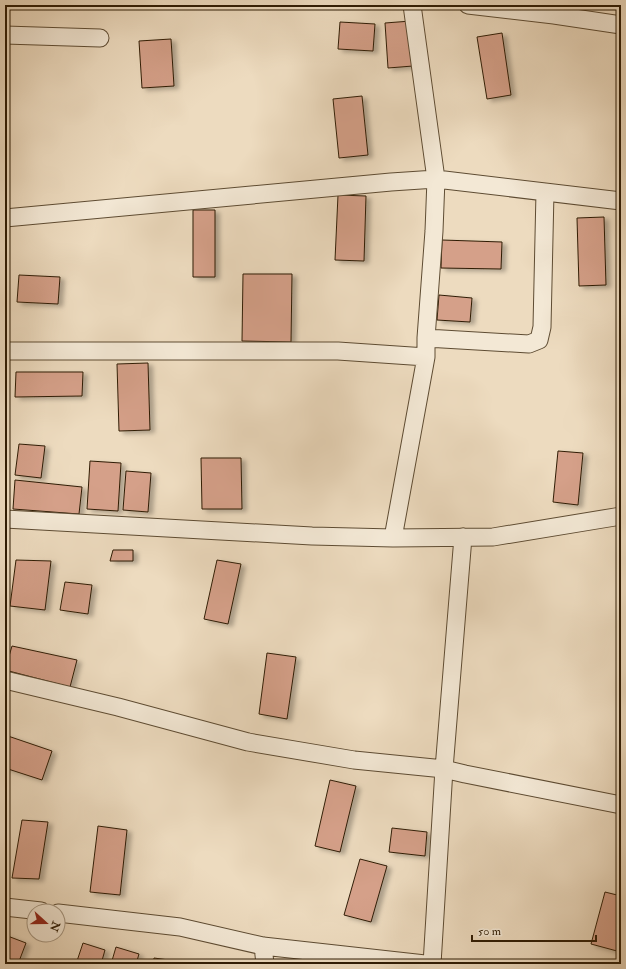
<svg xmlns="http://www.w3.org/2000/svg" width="626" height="969" viewBox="0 0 626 969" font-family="'IM FELL Double Pica',serif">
	<defs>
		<filter id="shadow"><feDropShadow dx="4.5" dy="2.5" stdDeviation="2" flood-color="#0004"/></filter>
	</defs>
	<rect width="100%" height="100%" fill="#eddbbf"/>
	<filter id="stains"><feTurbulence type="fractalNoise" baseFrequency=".005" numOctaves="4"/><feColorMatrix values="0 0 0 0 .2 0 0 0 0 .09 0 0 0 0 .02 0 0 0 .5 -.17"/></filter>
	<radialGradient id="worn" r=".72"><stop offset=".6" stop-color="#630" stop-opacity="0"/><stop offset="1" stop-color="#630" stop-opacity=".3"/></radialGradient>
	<path fill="#d5a089" stroke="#2f1c04" filter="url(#shadow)" d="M411 21 413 66 388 68 385 23Z
		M340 22 375 24 373 51 338 49Z
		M502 33 511 95 487 99 477 37Z
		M171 39 174 86 142 88 139 41Z
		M621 47V100H618Z
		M362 96 368 155 339 158 333 99Z
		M338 195 366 196 364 261 335 260Z
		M193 210H215V277H193Z
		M604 217 606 285 579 286 577 218Z
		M442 240 502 242 501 269 441 268Z
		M243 274H292L291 342 242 341Z
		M19 275 60 277 58 304 17 302Z
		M439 295 472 298 470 322 437 320Z
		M148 363 150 430 119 431 117 364Z
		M16 372H83L82 396 15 397Z
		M19 444 45 446 41 478 15 475Z
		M558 451 583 453 578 505 553 502Z
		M201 458H241L242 509H202Z
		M90 461 121 463 118 511 87 509Z
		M126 471 151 473 148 512 123 510Z
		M15 480 82 487 79 514 13 509Z
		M113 550H133V561H110Z
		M16 560 51 561 45 610 10 606Z
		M217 560 241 564 228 624 204 619Z
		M65 582 92 585 88 614 60 610Z
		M12 646 77 660 70 687 5 670Z
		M267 653 296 657 287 719 259 714Z
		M5 735 52 751 42 780 5 768Z
		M330 780 356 786 340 852 315 846Z
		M22 820 48 822 39 879 12 878Z
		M98 826 127 830 120 895 90 892Z
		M392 828 427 832 425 856 389 852Z
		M360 859 387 866 371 922 344 915Z
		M605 892 621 896V936L617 951 591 944Z
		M5 935 26 943 18 964H5Z
		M83 943 105 950 101 964H76Z
		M116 947 139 954 136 964H111Z
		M154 958 176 961V964H153Z"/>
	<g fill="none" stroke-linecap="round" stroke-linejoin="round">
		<g stroke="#5e4c33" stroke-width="19">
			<path id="minor" d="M468 5 554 15 621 25
				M5 35 100 38
				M5 218 391 182 436 179 621 201
				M426 338 529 344 539 340 542 327 545 192
				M5 351H338L426 357
				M5 519 312 536 393 538 493 537 621 516
				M393 538 426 357V338L434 231 436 179 412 5
				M5 680 118 707 248 742 354 760 444 769 465 774 621 805
				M5 907 41 911
				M58 913 180 927 263 946 425 964
				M263 946 265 964
				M432 964 444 769 463 537"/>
		</g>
		<use href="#minor" stroke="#f3e8d5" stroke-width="17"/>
	</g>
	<rect width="626" height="969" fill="none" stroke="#eddbbf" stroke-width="20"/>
	<rect x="6" y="6" width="614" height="957" fill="none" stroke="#2f1c04" stroke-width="2"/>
	<rect x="10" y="10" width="606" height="949" fill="none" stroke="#2f1c04"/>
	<g transform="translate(46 923) rotate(111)"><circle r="19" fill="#f3e8d5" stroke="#a59681"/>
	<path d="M0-3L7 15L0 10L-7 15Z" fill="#8f2418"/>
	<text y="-6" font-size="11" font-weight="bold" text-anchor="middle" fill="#2f1c04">N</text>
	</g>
	<path d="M472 935v6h124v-6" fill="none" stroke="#2f1c04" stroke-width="2"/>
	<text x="478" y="935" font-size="12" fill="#2f1c04" stroke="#f3e8d5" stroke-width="3" paint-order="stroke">50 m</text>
	<rect width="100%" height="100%" filter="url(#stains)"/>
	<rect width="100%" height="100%" fill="url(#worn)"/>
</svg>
